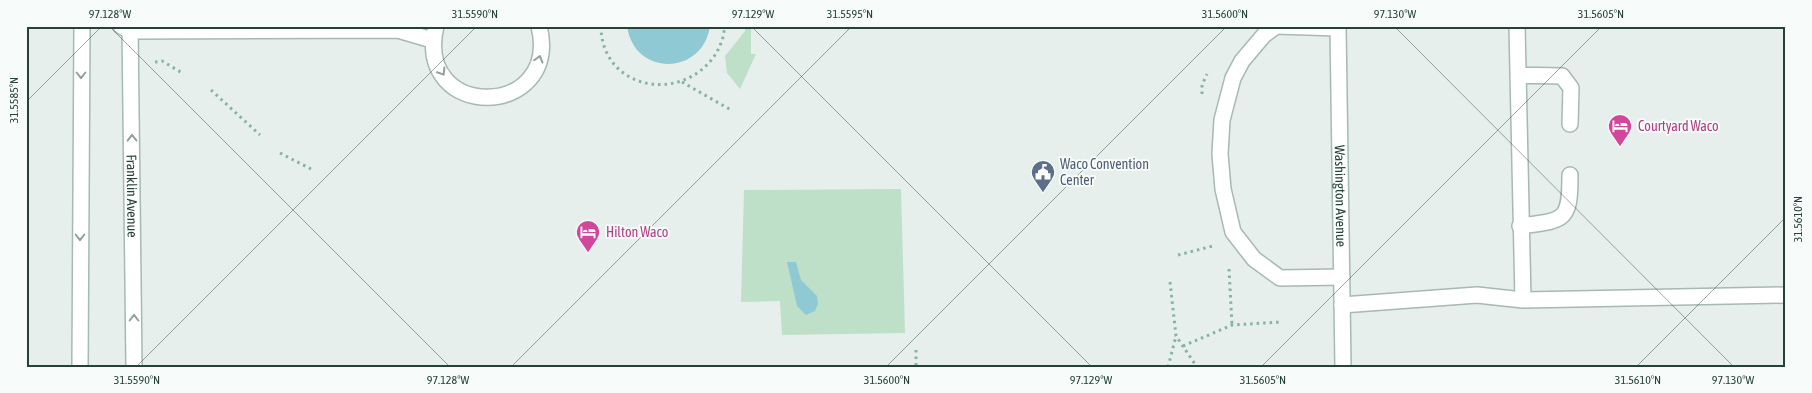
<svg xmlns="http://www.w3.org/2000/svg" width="1812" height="393" viewBox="0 0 1812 393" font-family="'Asap Condensed',sans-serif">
	<rect width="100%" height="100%" fill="#e6efeb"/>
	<path fill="#bfe0c8" d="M745 26H751V54H756L740 89 727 73 725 56 745 31Z
		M901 189 905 333 782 335 780 301 741 302 744 190Z"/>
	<path fill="#8ec9d4" d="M627 26H710C703 76 634 77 627 26Z
		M787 262H796L801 280 817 296 818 304 815 311 806 315 797 306Z"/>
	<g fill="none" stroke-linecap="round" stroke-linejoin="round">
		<g stroke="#a8b8b2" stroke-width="18">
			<path id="service" d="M121 26 130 31 398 30 432 40
				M436 26C413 122 562 120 539 26
				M1517 26 1523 300 1786 295
				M1338 28 1276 26 1264 35 1242 61 1233 78 1222 120 1220 154 1223 189 1233 232 1254 259 1280 278 1342 277
				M1518 75 1562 76 1571 88 1570 124
				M1520 226C1565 220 1570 222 1570 175
				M1342 305 1477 295 1523 300"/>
		</g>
		<g stroke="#a4bbb3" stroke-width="18">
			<g id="secondary">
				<path id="s1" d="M130 26 134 367"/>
				<path id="s2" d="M1338 26 1343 367"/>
				<path d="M80 367 82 26"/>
			</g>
		</g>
		<path stroke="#86b3a5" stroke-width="3" stroke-dasharray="2.5 4" stroke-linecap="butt" d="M601 26C601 89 681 105 715 55 720 47 725 36 724 26
			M155 62 162 61 184 74
			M682 82 731 110
			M211 90 260 135
			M1202 94V85L1207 74
			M280 153 311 169
			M1178 255 1213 246
			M1229 269 1232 325
			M1170 282 1176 336 1197 367
			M1183 346 1232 325 1281 322
			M916 350V367
			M1168 367 1176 336"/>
		<use href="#service" stroke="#fff" stroke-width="15"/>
		<use href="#secondary" stroke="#fff" stroke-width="15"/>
	</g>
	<defs><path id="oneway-chevron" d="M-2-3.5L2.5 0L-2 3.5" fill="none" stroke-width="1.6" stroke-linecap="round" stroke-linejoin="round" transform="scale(1.25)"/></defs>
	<g stroke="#92a09c">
		<use href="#oneway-chevron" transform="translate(539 59) rotate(-74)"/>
		<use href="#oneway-chevron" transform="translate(442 72) rotate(58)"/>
		<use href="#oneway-chevron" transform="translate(81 75) rotate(90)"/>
		<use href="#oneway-chevron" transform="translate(132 138) rotate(-91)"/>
		<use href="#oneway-chevron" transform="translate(80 237) rotate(90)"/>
		<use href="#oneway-chevron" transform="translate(134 318) rotate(-90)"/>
	</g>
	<path fill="none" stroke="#24423a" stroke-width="1" stroke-opacity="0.45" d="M109 26 450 367M751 26 1092 367M1394 26 1734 367M26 102 102 26M136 367 477 26M511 367 852 26M886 367 1227 26M1261 367 1602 26M1636 367 1786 217"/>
	<defs>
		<g id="hotel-pin" transform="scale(1.25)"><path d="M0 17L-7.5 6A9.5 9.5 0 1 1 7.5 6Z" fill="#d1479c" stroke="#f7fbf9"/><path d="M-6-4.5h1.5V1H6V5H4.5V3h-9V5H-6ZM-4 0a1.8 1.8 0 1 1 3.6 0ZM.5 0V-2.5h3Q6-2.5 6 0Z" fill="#fff"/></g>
		<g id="civic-pin" transform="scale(1.25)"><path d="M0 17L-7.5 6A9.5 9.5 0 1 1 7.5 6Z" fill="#5c6f8a" stroke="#f7fbf9"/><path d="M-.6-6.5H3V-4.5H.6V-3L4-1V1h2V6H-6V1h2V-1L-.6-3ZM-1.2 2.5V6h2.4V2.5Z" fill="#fff"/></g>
	</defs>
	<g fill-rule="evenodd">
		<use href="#hotel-pin" x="1620" y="126"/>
		<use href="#civic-pin" x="1043" y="172"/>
		<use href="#hotel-pin" x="588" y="232"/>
	</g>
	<g text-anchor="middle" stroke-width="4" stroke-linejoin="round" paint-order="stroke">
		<g font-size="14" fill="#b23c85" stroke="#f7fbf9" text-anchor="start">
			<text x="1638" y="131">Courtyard Waco</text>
			<text x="606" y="237">Hilton Waco</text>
		</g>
		<g font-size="14" fill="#4e5e75" stroke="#f7fbf9" text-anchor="start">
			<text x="1060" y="169">Waco Convention<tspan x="1060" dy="16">Center</tspan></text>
		</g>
		<g font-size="14" fill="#24423a" stroke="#f7fbf9">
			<text dy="5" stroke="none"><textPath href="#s1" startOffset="170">Franklin Avenue</textPath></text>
			<text dy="5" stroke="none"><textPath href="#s2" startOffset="170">Washington Avenue</textPath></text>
		</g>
	</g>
	<rect width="1812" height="393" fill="none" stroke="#f7fbf9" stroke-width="55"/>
	<rect x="28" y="28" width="1756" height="338" fill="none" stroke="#24423a" stroke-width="2"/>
	<g font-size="12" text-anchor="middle" fill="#24423a">
		<text x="110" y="18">97.128°W</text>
		<text x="475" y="18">31.5590°N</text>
		<text x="753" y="18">97.129°W</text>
		<text x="850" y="18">31.5595°N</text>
		<text x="1225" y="18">31.5600°N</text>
		<text x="1395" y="18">97.130°W</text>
		<text x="1601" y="18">31.5605°N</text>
		<text transform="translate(14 100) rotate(-90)" y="4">31.5585°N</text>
		<text transform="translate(1798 219) rotate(-90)" y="4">31.5610°N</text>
		<text x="137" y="384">31.5590°N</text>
		<text x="448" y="384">97.128°W</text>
		<text x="887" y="384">31.5600°N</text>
		<text x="1091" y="384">97.129°W</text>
		<text x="1263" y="384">31.5605°N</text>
		<text x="1638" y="384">31.5610°N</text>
		<text x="1733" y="384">97.130°W</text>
	</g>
</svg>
